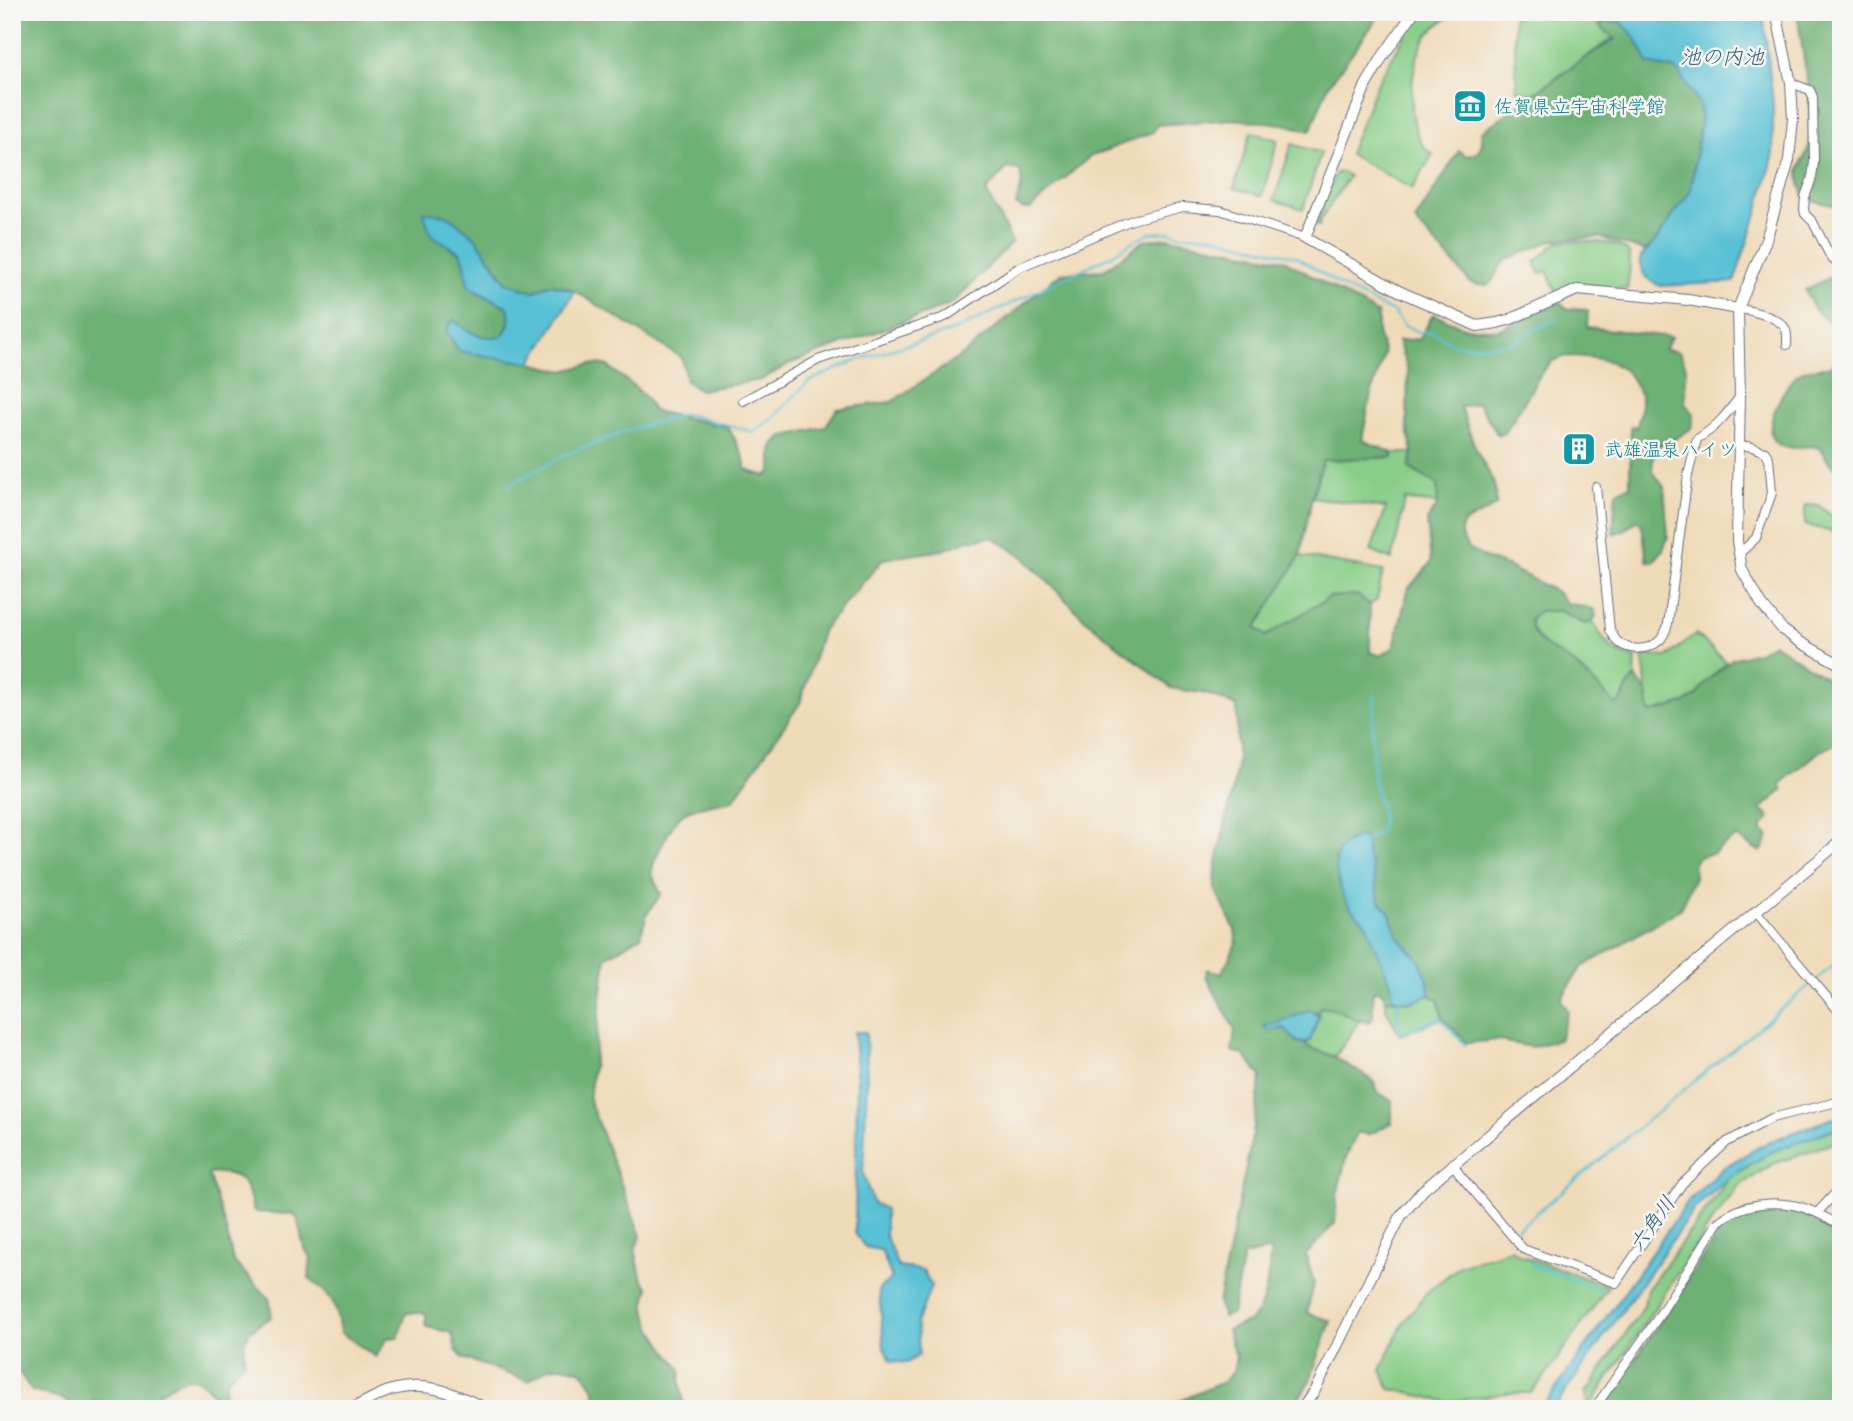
<svg xmlns="http://www.w3.org/2000/svg" width="1853" height="1421" viewBox="0 0 1853 1421" font-family="'Playpen Sans','Klee One',sans-serif">
	<rect width="100%" height="100%" fill="#f6f6f2"/>
	<filter id="ink" filterUnits="userSpaceOnUse"><feTurbulence type="fractalNoise" baseFrequency=".0143" numOctaves="2"/><feDisplacementMap in="SourceGraphic" scale="14" xChannelSelector="R" yChannelSelector="G"/><feConvolveMatrix kernelMatrix="1 2 1 2 8 2 1 2 1" color-interpolation-filters="sRGB"/></filter>
	<filter id="wash" filterUnits="userSpaceOnUse"><feTurbulence type="fractalNoise" baseFrequency=".00686" numOctaves="4" result="noise"/><feDisplacementMap in="SourceGraphic" scale="28" xChannelSelector="R" yChannelSelector="G"/><feGaussianBlur stdDeviation="1.57" result="paint"/><feColorMatrix in="noise" values="0 0 0 0 0 0 0 0 0 0 0 0 0 0 0 0 0 1.4 0 .05"/><feComposite in="paint" operator="in"/></filter>
	<g filter="url(#wash)">
		<rect width="100%" height="100%" fill="#f0dbb9"/>
		<path fill="#89ce88" stroke="#527e73" stroke-width="2" d="M1418 12H1456C1447 18 1437 24 1430 32 1409 55 1405 123 1424 147 1427 150 1430 152 1433 154L1412 189 1349 154 1375 88Z
			M1513 12H1598L1606 22 1599 26 1614 37 1533 94 1517 90Z
			M1251 132 1278 140 1262 196 1234 188Z
			M1292 144 1321 153 1303 209 1274 200Z
			M1343 172 1349 176 1320 221 1319 226 1315 225 1336 173Z
			M1557 242C1572 242 1622 238 1629 254 1632 260 1628 281 1627 289L1584 285 1557 293 1547 271 1540 273 1535 262Z
			M1393 453H1413L1409 468 1437 484 1438 504 1405 500 1392 560 1371 551 1386 508 1312 497 1323 460 1392 457Z
			M1805 505 1820 506 1836 520 1841 521V534L1805 525Z
			M1300 556 1383 571 1377 600 1370 605 1357 595 1331 597 1266 636 1256 628Z
			M1539 611H1560L1585 624 1592 622C1606 641 1610 655 1636 657L1635 677C1625 685 1626 698 1616 706 1603 692 1590 679 1576 666 1560 652 1532 646 1529 620Z
			M1696 634 1727 663 1705 683 1697 695 1685 703 1649 713 1643 655 1667 657Z
			M1430 995 1438 999 1443 1018 1400 1035 1386 1009V999L1411 1002Z
			M1321 1007 1340 1011 1359 1021 1335 1057 1308 1047 1304 1043H1308L1319 1016 1317 1013Z
			M1834 1129H1841V1142L1833 1143 1773 1164 1738 1187 1713 1220 1589 1408 1586 1393 1644 1306 1647 1290 1730 1177 1771 1152Z
			M1511 1249 1522 1256 1608 1286 1546 1375 1531 1393H1505L1449 1402 1390 1389 1381 1370 1402 1325 1427 1292 1460 1266Z"/>
		<path fill="#6eb174" stroke="#447069" stroke-width="2" d="M12 12H1382L1328 86 1310 131 1284 124 1233 119 1157 125 1153 132 1089 157 1030 209H1022L1016 205 1022 183 1020 170 1007 168 986 191 1012 242 954 302 938 309 789 364 761 380 700 390 686 381 682 358 570 288 551 284 532 292 506 282 475 237 449 247 460 252 465 263 466 276 475 291 508 307C511 319 509 326 502 336 479 340 471 332 453 321L459 351 531 363 564 371 591 364 606 365 635 387 646 398 653 411 728 427 743 455 746 469 752 472 767 476 772 470V446L781 437 825 427 837 409 891 402 964 354 1061 273 1104 270 1145 240 1169 238 1284 260 1378 314V333L1384 354 1370 398 1362 440 1393 453V457L1323 460 1312 497 1300 556 1256 628 1266 636 1330 597 1357 595 1370 605V652L1381 656 1394 647 1408 589 1431 563 1427 521 1438 504 1437 484 1409 468 1413 453 1407 425 1408 371 1398 341 1420 339 1433 314 1463 327 1498 330 1560 302 1567 309 1588 310 1587 327 1671 337 1664 350 1679 352 1686 367 1685 403 1692 412 1694 413 1692 428 1675 439 1654 449 1652 470 1664 487 1668 536 1663 550 1653 562 1647 561 1642 525 1637 520 1626 529 1613 534 1616 492 1630 486 1631 426 1637 427 1641 409V395L1627 372 1609 361 1588 357 1566 356 1552 361 1542 372 1505 433 1498 435 1478 403 1460 407C1466 421 1470 435 1476 449 1486 472 1498 479 1496 506L1464 523 1461 529V536L1468 548 1487 559 1507 566 1557 592 1566 603 1594 609 1596 616 1592 622 1585 624 1560 611H1539L1530 620C1532 646 1560 652 1576 666 1590 678 1603 692 1616 705 1627 698 1625 685 1635 677L1647 692 1650 713 1685 703 1697 695 1705 683 1732 659 1761 651 1773 643 1841 688V741L1820 751 1780 784 1783 790 1761 809 1770 818 1761 828 1769 837 1761 852 1736 837 1713 853 1698 857 1694 863V877L1680 909 1581 968 1561 999 1568 1011 1559 1040 1531 1047 1496 1040 1467 1043 1443 1018 1438 999 1430 995 1427 977 1419 960 1398 937 1389 912 1379 900 1372 868 1367 855V840L1361 836 1348 841 1338 851 1348 905 1368 925 1369 932 1391 984 1394 999H1386L1381 991H1373V1017L1370 1022 1359 1021 1340 1011 1321 1007 1317 1013 1309 1010 1281 1022 1265 1026 1270 1030 1284 1028 1297 1042 1304 1043 1308 1047 1335 1057 1375 1082 1376 1091 1392 1101V1123L1368 1135 1358 1132 1347 1154 1337 1195 1335 1223 1306 1255 1314 1283 1307 1313 1331 1321 1309 1383 1291 1409H1162L1223 1382 1233 1372 1236 1358 1227 1330C1234 1327 1241 1325 1248 1322 1268 1310 1268 1271 1271 1250L1243 1256 1232 1314 1223 1317 1218 1303 1253 1133 1261 1076 1244 1055 1232 1051 1235 1030 1206 976 1207 969 1221 974 1237 943 1235 930 1215 888 1216 867 1237 768V706L1207 694 1171 688 1088 622 1022 556 992 537 969 540 943 550 883 559 823 629 800 703 733 800C720 803 691 806 681 815 673 822 650 864 652 874 654 880 658 888 661 894L646 916 641 936 606 957 589 1100 641 1236 635 1249 641 1277 649 1288C636 1316 665 1348 681 1369L680 1383 684 1404 698 1409H596L595 1390 583 1372 580 1370 563 1366 549 1368 528 1381 463 1358 456 1350 452 1333 428 1327 426 1324V1313H406L398 1337 387 1338 376 1357 340 1332C335 1301 334 1298 309 1278L311 1257 304 1248 297 1217 291 1214 256 1212 253 1210C247 1180 240 1170 208 1174L226 1229 233 1261 269 1298 272 1317C250 1328 241 1335 245 1360L226 1381 225 1393 221 1398 214 1396C197 1367 182 1379 159 1393V1405L155 1409H112L94 1400 84 1409H81L60 1398 32 1391 19 1372H12Z
			M1797 12H1841V207L1810 200 1804 196 1800 183 1799 169 1810 145 1809 93Z
			M1615 21C1634 24 1641 48 1648 64L1677 70 1700 105 1701 117 1691 190 1655 242 1645 251 1599 237 1553 240 1506 260 1499 268 1493 280 1488 285H1478L1471 283 1415 221 1459 151 1467 156 1477 153 1482 144 1481 132 1585 58 1615 39 1599 25 1606 22Z
			M1837 274 1841 275V473C1832 466 1825 460 1822 449 1808 441 1789 455 1775 442 1761 429 1786 381 1799 373 1807 368 1821 368 1831 366L1836 360 1837 339 1832 325 1814 309 1805 290Z
			M1775 1208 1807 1213 1841 1235V1402L1831 1409H1603L1723 1226 1745 1212Z"/>
		<path fill="#59c1d5" stroke="#3a789a" stroke-width="2" d="M1598 12H1763L1773 104V158L1757 214 1734 282 1661 286C1645 280 1640 273 1641 257L1655 242 1691 190 1701 117 1700 105 1677 70 1648 64C1641 47 1635 35 1621 22H1606Z
			M423 212 447 215 475 237 506 282 532 292 551 284 575 291 531 363 459 351 446 330 453 320C470 333 481 340 502 336 510 326 511 319 508 307L469 287 466 276 465 263 460 252 431 235Z
			M1361 836 1367 840V855L1372 868 1379 900 1389 912 1398 937 1419 960 1427 977 1430 995 1411 1002 1394 999 1391 984 1369 932C1368 921 1357 916 1350 907 1341 897 1331 862 1339 851 1344 842 1352 839 1361 836Z
			M1310 1010 1319 1015 1310 1041C1298 1047 1292 1037 1284 1028L1269 1030 1264 1028V1026L1281 1022Z
			M854 1032H866L867 1083 863 1173 873 1203 885 1209V1234L898 1267 923 1270 931 1286 917 1323 919 1355 907 1363 891 1361 884 1347 879 1289 892 1278 881 1250 865 1247 855 1233 857 1081Z
			M1833 1118H1841V1129H1833L1771 1152 1730 1177 1695 1208 1556 1405 1553 1409H1539L1550 1397 1689 1200 1724 1167 1768 1142Z"/>
		<g fill="none" stroke-linecap="round" stroke-linejoin="round">
			<path stroke="#59c1d5" stroke-width="2.5" d="M509 485 562 456 635 428 685 414 754 432 775 416 808 382 858 360 956 330 1110 256 1132 242 1150 233 1171 232 1180 235 1212 236 1297 257 1346 289 1395 313 1403 325 1419 332H1433L1454 344 1477 346 1511 344 1532 331 1556 319
				M1367 840 1380 831C1386 809 1375 798 1374 777 1371 749 1372 723 1375 695
				M1400 1000 1396 1013 1402 1033 1440 1018 1465 1045
				M1516 1230 1841 959
				M1531 1264 1602 1291"/>
		</g>
	</g>
	<g filter="url(#ink)">
		<g fill="none" stroke-linecap="round" stroke-linejoin="round">
			<g stroke="#666b7e" stroke-width="10">
				<path id="minor" d="M1791 83 1810 90 1813 97 1814 162 1812 178 1805 197 1804 209 1805 214 1813 222 1831 258 1841 266
					M1738 309C1750 310 1779 317 1785 328 1788 333 1787 339 1787 345
					M743 401 818 360 945 317 1018 268 1132 220 1183 207 1220 210 1305 238
					M1739 445 1752 447 1765 452 1769 458 1772 493 1756 538 1739 554
					M1596 487 1610 630C1612 633 1614 637 1616 640 1627 652 1649 651 1660 640 1665 635 1666 630 1668 624L1688 475 1697 439C1716 428 1727 414 1740 396
					M1755 911 1841 1014
					M1453 1163 1460 1175 1523 1249 1616 1283 1682 1184 1727 1142 1772 1118 1841 1101
					M1817 1213 1841 1187
					M1594 1409 1657 1319 1718 1222C1745 1200 1785 1198 1817 1213 1825 1217 1833 1222 1841 1226"/>
			</g>
			<g stroke="#666b7e" stroke-width="12">
				<path id="tertiary" d="M1414 12 1383 56 1366 85 1305 238 1399 291 1477 326 1497 323 1511 319 1577 290 1688 300 1738 309
					M1776 12 1791 83 1793 119 1789 160 1766 240 1738 309 1740 396 1737 541 1742 570 1762 605 1783 630 1800 642 1841 665
					M351 1409C364 1403 378 1394 392 1390 427 1380 456 1394 487 1409
					M1302 1409 1315 1390 1328 1364 1401 1216 1423 1190 1841 841"/>
			</g>
			<use href="#minor" stroke="#fff" stroke-width="8"/>
			<use href="#tertiary" stroke="#fff" stroke-width="10"/>
		</g>
	</g>
	<defs>
		<g id="museum-square" transform="scale(1.75)"><rect x="-9" y="-9" width="18" height="18" rx="4" fill="#0f9aa8" stroke="#f6f6f2"/><path d="M0-6L6-3V-2H-6V-3ZM-5-1h2V3h-2ZM-1-1h2V3h-2ZM3-1h2V3H3ZM-6 4H6V6H-6Z" fill="#fff"/></g>
		<g id="building-square" transform="scale(1.75)"><rect x="-9" y="-9" width="18" height="18" rx="4" fill="#0f9aa8" stroke="#f6f6f2"/><path d="M-4-6H4V6H1V3H-1V6H-4ZM-2.5-4.3h1.7v1.8h-1.7ZM.8-4.3h1.7v1.8H.8ZM-2.5-1h1.7V.8h-1.7ZM.8-1h1.7V.8H.8Z" fill="#fff"/></g>
	</defs>
	<g fill-rule="evenodd">
		<use href="#museum-square" x="1470" y="106"/>
		<use href="#building-square" x="1579" y="449"/>
	</g>
	<g text-anchor="middle" stroke-width="5" stroke-linejoin="round" paint-order="stroke">
		<g font-size="19" fill="#0d838f" stroke="#f6f6f2" text-anchor="start">
			<text x="1494" y="113">佐賀県立宇宙科学館</text>
			<text x="1604" y="456">武雄温泉ハイツ</text>
		</g>
		<g font-size="21" font-style="italic" fill="#2e5b82" stroke="#f6f6f2">
			<text x="1722" y="64">池の内池</text>
			<text transform="translate(1652 1224) rotate(-54)" y="7">六角川</text>
		</g>
	</g>
	<rect width="1853" height="1421" fill="none" stroke="#f6f6f2" stroke-width="42"/>
</svg>
